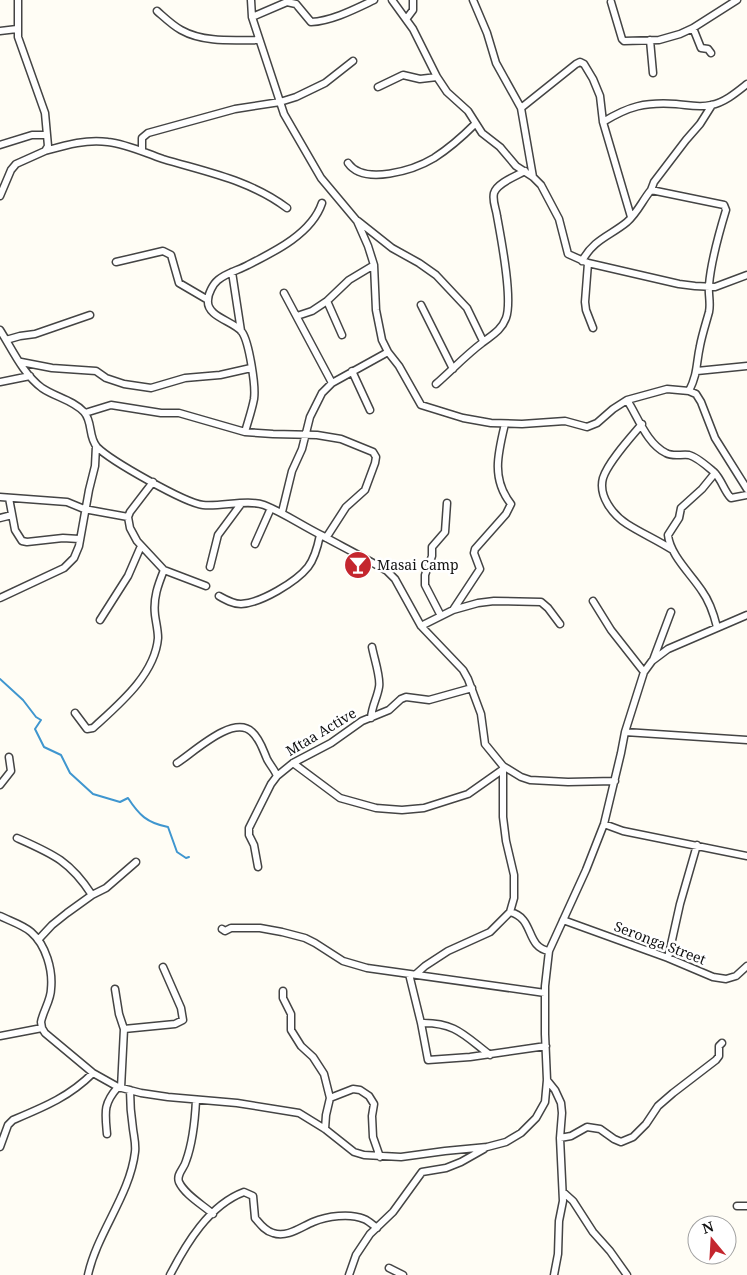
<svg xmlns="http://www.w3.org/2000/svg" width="747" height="1275" viewBox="0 0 747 1275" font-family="'Noto Serif',serif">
	<rect width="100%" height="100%" fill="#fffdf5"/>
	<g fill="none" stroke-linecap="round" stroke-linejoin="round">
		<path stroke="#3f96cf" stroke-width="2" d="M0 679 23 700 36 717 41 720 35 729 44 747 61 755 70 773 93 794 120 802 128 798C139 815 147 823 168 827L177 852 186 858 189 857"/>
		<g stroke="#444" stroke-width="9">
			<path id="minor" d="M251 0 252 17 284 114 321 178 357 221 368 246 374 265 376 310 382 340 388 352 399 366 421 405 463 418 491 423 522 424 565 421 587 427 597 423 613 409 627 400 667 389 689 391 696 394 701 402 715 438 747 489
				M392 0 413 29 437 77 447 92 468 111 482 133 500 147 516 166 533 177 541 185 559 219 568 254 588 263 679 284 695 286 715 287 747 275
				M473 0 487 33 496 63 521 108 533 177
				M611 2 622 39 624 41 659 40 680 34 693 28 737 0
				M157 11C165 18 172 25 181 30 204 43 234 40 259 40
				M252 17 287 2 296 4 311 22C332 21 355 9 374 0
				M407 18 413 10V0
				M693 28 701 48 708 49 711 53
				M0 31 17 29
				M650 40 653 73
				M378 87 403 75 420 79 437 77
				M521 108 576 64 580 62 584 64 593 79 600 96 603 122 631 217
				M603 122C629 106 645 102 676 104 688 105 699 108 711 105 724 103 737 92 747 84
				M0 145 32 135H46
				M45 151C66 145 86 139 108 142 127 144 145 153 163 159 206 172 250 180 287 208
				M142 151V138L148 133 235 109 280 102 296 97 325 83 353 61
				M348 163C364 186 414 170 434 158 448 149 463 136 475 124
				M651 190 654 182 686 140 700 124 712 105
				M0 196 11 170 16 164 45 151 48 146 45 113 18 37V0
				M358 221 392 248 419 263 436 275 467 308 483 341
				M582 261C594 239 610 236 627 222 638 212 642 201 651 190L724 205 726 210C719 233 711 261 709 285 708 294 711 303 709 312 706 323 702 335 700 346 696 364 698 373 689 391
				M116 262 163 251 171 255 179 283 208 300
				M588 263 585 302 586 310 593 328
				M232 272 241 331
				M284 293 332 383
				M327 301 342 335
				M421 305 453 369
				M297 316 312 311 327 301 349 280 374 265
				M0 330C12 349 23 374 42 388 55 397 73 400 84 412 93 422 88 437 97 447 111 461 185 503 203 505 221 507 248 499 264 505 284 513 301 525 321 535 343 547 365 558 387 571L395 579 421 626 463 670 468 679 481 714 485 744 503 766 521 777 530 780 568 782 615 781
				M6 340 20 336 35 334 90 315
				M21 362 52 368 96 371 106 378 124 384 151 388 185 378 220 375 251 368
				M352 371 370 410
				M697 371 747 366
				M0 382 30 376
				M436 384C452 370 466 355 482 343 492 335 501 331 506 318 513 299 501 238 497 216 496 208 492 201 494 193 497 183 516 176 525 171
				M627 400C638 417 647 444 666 453 673 457 681 454 689 455 697 457 708 467 714 472 722 480 724 491 731 498L747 495
				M85 413 111 405 161 413H179L245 432 273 434 317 435 341 439 373 452 376 457 375 463 365 490 346 507 326 538
				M642 424C631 437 608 462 603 478 598 496 613 515 627 524 641 533 657 540 671 549
				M245 432C248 421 252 410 254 399 256 386 249 342 242 332 234 321 206 317 208 300 208 294 213 284 218 280 226 273 239 270 248 265 276 251 312 233 322 203
				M715 473 702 489 681 508 679 518 668 535C670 555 691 574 702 591 710 602 714 615 717 627
				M153 482 130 512 128 517 130 528 137 541 164 570 206 586
				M0 497 67 502 84 509 128 517
				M9 498 15 530 22 541 27 542 63 538 79 539
				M282 512 292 471 302 449 310 417 322 393 332 383 388 352
				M0 518 12 515
				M255 544 271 508
				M210 567 218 535 241 504
				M219 596C226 600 233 604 241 604 261 603 296 582 308 567 315 558 318 545 320 535
				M0 598 64 568 74 558 79 546 89 490 95 466 96 446
				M593 601 611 630 644 672
				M453 610 480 569 474 553 475 549 506 514 511 504C491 479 498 453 505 424
				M441 616 425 585V575L432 556V547L445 532 447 503
				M100 620 128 576 141 546
				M421 626 453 610 478 603 494 601 541 602 548 608 560 624
				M653 660 671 612
				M75 713 87 729 93 728C118 705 155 675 158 638 158 630 156 623 155 615 153 598 158 585 164 570
				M371 718C372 705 377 699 379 687 381 678 374 658 372 647
				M625 732 747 740
				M177 763C193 753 233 714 252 732 260 739 263 750 267 759 270 765 275 770 277 776
				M293 763 340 798 376 808 402 810 424 808 468 794 502 770
				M0 785 11 771 9 757
				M604 824 623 831 747 856
				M17 838C53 854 70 861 92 895
				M258 867 254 845 249 835V828L271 784 277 776 293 763 331 743 362 721 389 710 401 699 406 697 429 700 472 688
				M510 912C535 918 525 947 549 951
				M0 916C10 921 23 925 31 932 46 945 53 970 51 989 51 1000 43 1011 41 1022L42 1028 45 1033 93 1073 118 1087 141 1093 168 1097 237 1103 299 1113 325 1129 354 1152 364 1155 401 1157 445 1151 487 1147 506 1142 521 1133 536 1118 545 1102 547 1080 545 1034V986L549 951 586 870 604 824 621 753 625 732 644 672 652 661 668 649 747 615
				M563 920 668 958 713 977 726 979 736 976 747 966
				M222 929 225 931 231 928H260L282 932 305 938 315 943 343 961 367 968 545 993
				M38 940 52 925 67 913 92 895 106 888 136 862
				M668 958 680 904 697 845
				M409 974 421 1023 428 1060 470 1057 546 1046
				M416 974 425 966 448 951 490 932 510 912 514 898V875L506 841 503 817V766
				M115 989 119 1014 124 1029 121 1088
				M283 991V998L291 1014V1030L301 1046 313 1057 324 1074 330 1098 326 1115 325 1129
				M421 1023C455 1022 465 1036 490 1055
				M124 1029 175 1024 183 1020 181 1008 163 967
				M0 1036 42 1028
				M547 1080 555 1090 561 1103 562 1113 560 1138 563 1201 559 1221 558 1254 554 1275
				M330 1098 353 1089 360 1090 369 1096 374 1104 372 1116 373 1137 380 1157
				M196 1100C195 1121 193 1142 186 1161 184 1169 176 1174 179 1182 185 1195 203 1205 213 1214
				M107 1134C105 1112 103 1104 118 1087
				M560 1138 571 1136 587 1127 600 1129 614 1139 621 1142 633 1137 646 1124 658 1106 673 1093 716 1060 719 1056V1046L722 1043
				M0 1147 8 1125 13 1120C44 1107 69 1097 93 1073
				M563 1192 573 1201 593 1232 610 1251 627 1275
				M737 1206H747
				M389 1268 403 1275
				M88 1275C97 1233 130 1195 135 1152 136 1144 134 1137 133 1129 131 1116 130 1104 130 1090
				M170 1275C186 1244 209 1205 244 1192L253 1196 255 1218C260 1224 265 1231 273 1233 287 1238 301 1227 313 1222 327 1216 350 1213 364 1219 369 1221 373 1225 377 1228
				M349 1275 356 1255 370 1234 393 1212 422 1172 446 1168 461 1162 484 1149"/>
		</g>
		<use href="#minor" stroke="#fff" stroke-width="6"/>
	</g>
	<defs>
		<g id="bar-disc" transform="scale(1.4375)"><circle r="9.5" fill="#c4262e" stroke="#fff"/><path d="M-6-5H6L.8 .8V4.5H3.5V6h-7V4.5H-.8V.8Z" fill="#fff"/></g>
	</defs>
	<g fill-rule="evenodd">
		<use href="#bar-disc" x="358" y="565"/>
	</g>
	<g text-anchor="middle" stroke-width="5" stroke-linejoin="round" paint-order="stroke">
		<g font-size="14" fill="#111" stroke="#fff" text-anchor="start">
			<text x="377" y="570">Masai Camp</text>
		</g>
		<g font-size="14" fill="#111" stroke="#fff">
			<text transform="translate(321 732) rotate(-31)" y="5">Mtaa Active</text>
			<text transform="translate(660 943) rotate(21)" y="5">Seronga Street</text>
		</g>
	</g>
	<g transform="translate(712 1240) rotate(342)"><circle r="24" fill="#ffffff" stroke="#a0a0a0"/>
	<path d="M0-4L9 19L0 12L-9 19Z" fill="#c4262e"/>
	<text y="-8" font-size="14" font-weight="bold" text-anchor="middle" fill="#111111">N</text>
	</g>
</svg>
